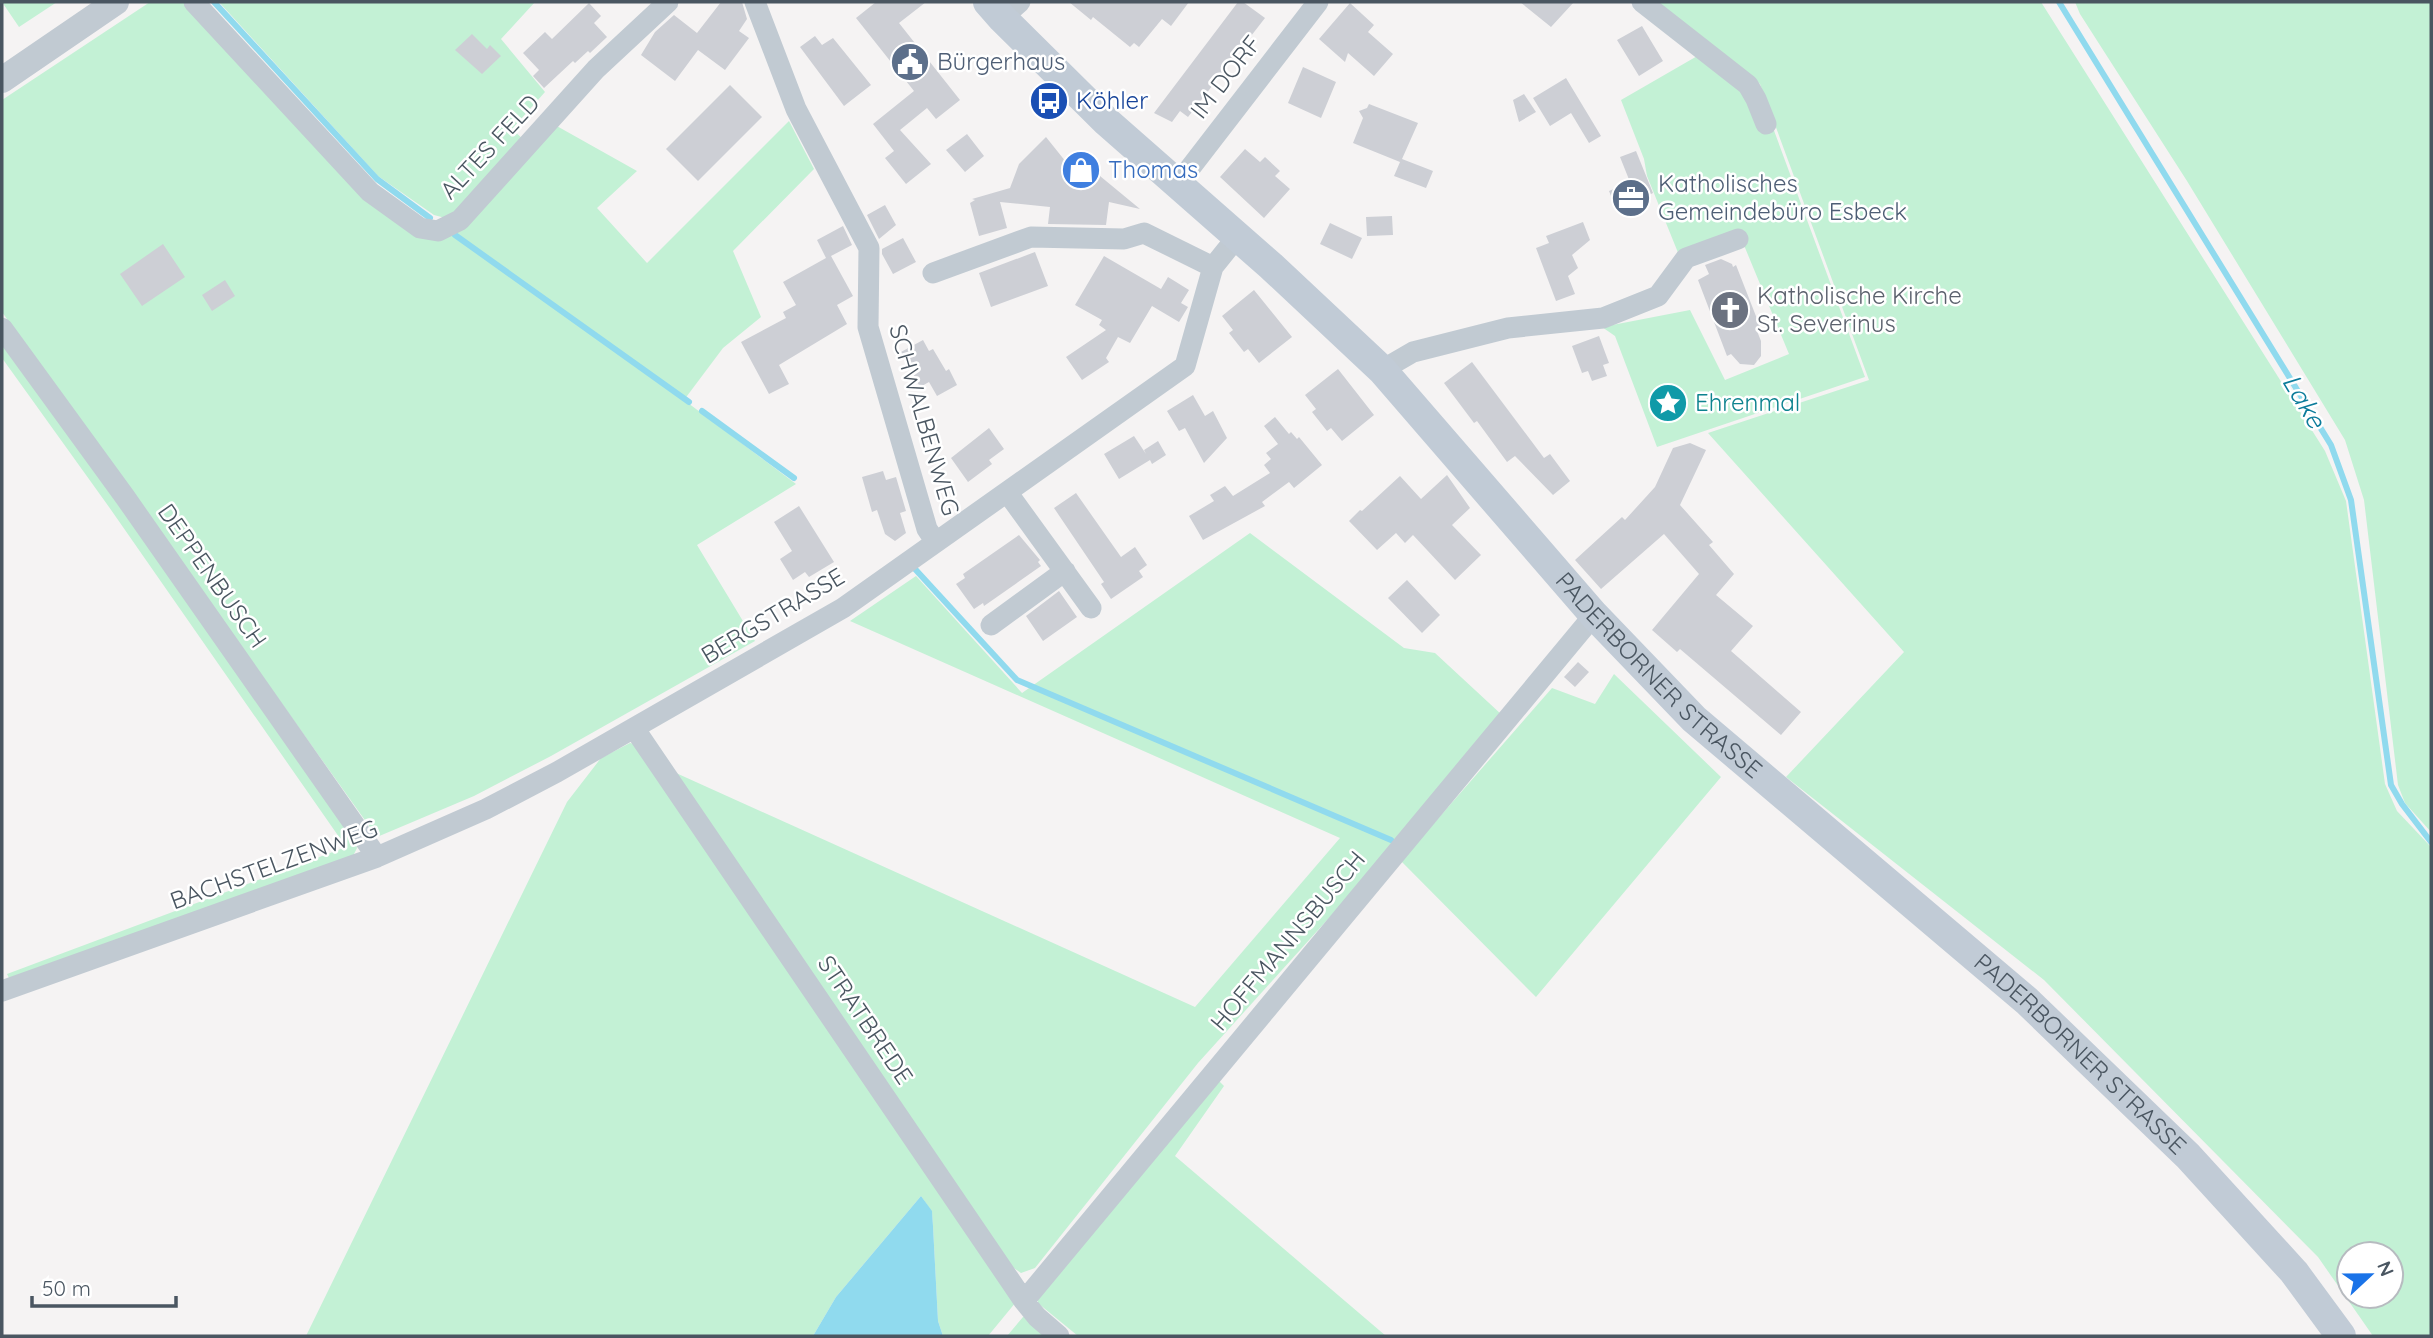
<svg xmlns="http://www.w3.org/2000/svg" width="2433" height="1338" viewBox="0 0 2433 1338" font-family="Quicksand,sans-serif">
	<rect width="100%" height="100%" fill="#f5f3f3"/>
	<path fill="#c3f1d5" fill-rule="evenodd" d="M2 2H57L19 27Z
		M150 2H188L371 199 444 238 555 125 637 171 597 208 647 263 789 121 814 169 733 251 761 317 723 348 684 400 796 484 697 545 755 641 551 756 474 796 377 837 2 312V100Z
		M219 2H535L501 39 545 92 512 129 525 141 449 219 434 215 378 176Z
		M1655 2H2041L2325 451 2346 501 2385 784 2397 811 2431 847V1336H2373L2318 1257 2044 980 1786 777 1904 652 1708 433 1869 380 1760 84ZM2349 1254H2391V1296H2349Z
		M2075 2H2431V832L2405 803 2398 785 2364 500 2345 440 2187 181 2080 14Z
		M1699 55 1769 117 1865 377 1657 447 1615 336 1602 327 1690 310 1725 380 1789 354 1741 238 1681 260 1647 176 1644 159 1621 100Z
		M2 336 353 836 357 848 351 860 11 982 7 974 346 847 109 507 2 358Z
		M1250 533 1404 648 1435 653 1502 715 1375 867 1198 1063 1035 1268 1021 1273 1011 1266 676 773 1195 1007 1340 838 850 621 916 576 1022 693Z
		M1614 674 1721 777 1536 997 1401 861 1552 688 1595 704Z
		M630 743 639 745 1016 1302 988 1336H943L938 1321 933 1226 932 1212 921 1196 836 1297 813 1336H306L567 802 601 758Z
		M1216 1078 1224 1086 1175 1156 1386 1336H1078L1039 1304 1036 1298Z
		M1023 1317H1030L1052 1336H1007Z"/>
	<path fill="#90daee" d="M921 1196 932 1211 933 1226 938 1321 943 1336H813L836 1297Z"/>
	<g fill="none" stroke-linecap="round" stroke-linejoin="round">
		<path stroke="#90daee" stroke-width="6" d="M214 2 377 179 430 218
			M2059 2 2331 445 2351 500 2391 785 2402 804 2431 842
			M455 235 689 402
			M702 411 794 478
			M915 569 1017 680 1391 840"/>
	</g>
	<path fill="#cdcfd5" d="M721 2H742L747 19 739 31 749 38 725 70 698 50 675 81 641 55 655 32 674 15 697 33Z
		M876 2H926L899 23 960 100 936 119 927 108 900 130 931 164 906 184 885 158 894 151 873 124 914 91 856 18Z
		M1069 2H1189L1171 26 1162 19 1139 47 1134 43 1130 47 1093 17 1091 20Z
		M1238 2H1243L1265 18 1188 117 1180 111 1172 122 1154 113Z
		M1520 2H1574L1551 27Z
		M589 3 601 16 594 23 607 37 590 53 588 51 575 63 573 61 544 88 533 76 539 70 523 53 545 32 552 39Z
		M1350 3 1374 25 1368 32 1393 54 1374 76 1348 53 1345 62 1319 39Z
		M1642 26 1663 61 1639 76 1617 40Z
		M472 34 487 49 490 45 501 56 482 74 455 50Z
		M815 36 822 45 833 38 871 85 844 106 800 47Z
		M1303 67 1336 82 1321 118 1288 103Z
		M1566 78 1601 136 1589 143 1571 113 1550 126 1533 98Z
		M730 85 762 117 698 181 666 149Z
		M1524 94 1536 112 1519 122 1513 100Z
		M1369 104 1418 123 1402 159 1433 171 1426 188 1394 176 1400 162 1353 143 1363 118 1359 111 1367 108Z
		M967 134 984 156 965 172 946 150Z
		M1046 137 1066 162 1074 153 1099 178 1100 176 1140 209 1109 202 1106 225 1048 224 1050 207 1000 202 1007 228 979 236 970 203 975 200 972 199 1010 188 1019 164Z
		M1245 149 1260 162 1265 157 1280 171 1275 176 1290 189 1264 218 1220 177Z
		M1636 151 1653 193 1649 195 1651 201 1618 213 1609 191 1630 182 1620 157Z
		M885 205 896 225 879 239 867 215Z
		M1392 216 1393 235 1367 236 1366 217Z
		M1583 222 1590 240 1572 255 1578 268 1568 276 1575 294 1556 301 1536 248 1549 243 1546 236Z
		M1330 223 1362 238 1352 259 1320 244Z
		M843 226 852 245 831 256 853 296 837 305 847 324 779 365 789 384 769 394 741 342 786 318 783 312 796 305 783 282 826 258 817 240Z
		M903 238 916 262 893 274 882 254V249Z
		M163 244 185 277 142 306 120 274Z
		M1035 252 1048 286 991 307 979 273Z
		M1104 256 1161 289 1168 277 1189 290 1181 303 1188 307 1179 322 1152 306 1130 343 1118 337 1106 358 1109 362 1082 380 1066 357 1106 330 1099 325 1102 320 1075 305Z
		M1721 259 1732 264 1733 267 1736 265 1761 329 1757 331 1761 341V356L1754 365 1740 364 1731 354 1727 356 1698 280 1709 274 1705 265Z
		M225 280 235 296 212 311 202 295Z
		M1254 290 1292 337 1259 363 1248 349 1244 352 1229 333 1233 330 1222 316Z
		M1599 336 1609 363 1603 365 1607 376 1592 381 1588 371 1582 373 1572 346Z
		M923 340 929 351 933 349 946 371 949 369 957 385 937 396 929 382 920 387 901 352Z
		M1472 362 1544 458 1550 454 1570 481 1553 495 1515 456 1507 462 1477 421 1474 423 1444 383Z
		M1338 369 1374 415 1342 441 1331 428 1327 431 1312 412 1316 409 1305 395Z
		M1193 395 1205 416 1213 411 1227 438 1204 463 1185 428 1179 431 1167 411Z
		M1275 417 1289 434 1291 432 1297 439 1299 437 1322 465 1294 488 1289 482 1262 502 1265 506 1203 540 1189 516 1214 501 1210 495 1225 486 1233 496 1270 473 1264 465 1271 459 1266 453 1278 444 1264 426Z
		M989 428 1004 449 989 460 992 464 968 482 951 458Z
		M1134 436 1146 454 1144 450 1158 441 1166 455 1152 464 1150 460 1119 479 1104 454Z
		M1690 443 1706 450 1680 505 1713 542 1709 545 1734 574 1716 595 1753 626 1731 651 1801 712 1781 735 1680 649 1677 652 1652 630 1699 574 1664 534 1601 589 1575 560 1622 517 1625 520 1655 487 1673 448Z
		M883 471 886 480 896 477 906 511 900 513 906 533 895 541 885 534 877 510 872 512 862 477Z
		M1447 475 1470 508 1452 525 1481 555 1455 580 1413 535 1405 543 1396 533 1377 550 1349 521 1360 510 1362 511 1400 476 1421 499Z
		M1076 493 1121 557 1135 547 1147 565 1139 571 1143 577 1111 599 1101 584 1104 582 1054 508Z
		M799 506 834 562 809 577 805 572 793 580 780 559 792 551 774 522Z
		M1019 535 1040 560 1038 562 1041 566 984 606 983 603 974 609 956 584 965 578 963 574Z
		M1407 580 1440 615 1422 633 1388 598Z
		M1059 591 1077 617 1043 641 1026 616Z
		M1578 662 1589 672 1575 687 1564 677Z"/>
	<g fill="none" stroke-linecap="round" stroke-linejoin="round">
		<path stroke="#c1cad2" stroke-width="21" d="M194 2 370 192 420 228 438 231 460 220 596 69 668 2
			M755 2 796 109 869 248 868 327 927 529 935 541
			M1642 2 1748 85 1756 99 1766 124
			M1002 18 1020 2
			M1177 185 1318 2
			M933 273 1031 237 1124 239 1144 233 1213 267
			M2 328 125 497 377 857
			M1382 370 1413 352 1508 328 1603 318 1658 296 1686 258 1738 239
			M1007 492 1091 608
			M991 625 1065 571
			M634 728 1024 1301 1037 1317 1059 1336
			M2 991 377 857 486 809 557 772 843 608 1185 366 1213 267 1237 237
			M1024 1301 1594 615"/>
		<path stroke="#c1cad2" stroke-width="26" d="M2 80 116 2"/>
		<path stroke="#c1cbd6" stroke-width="30" id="s1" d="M988 2 1002 18 1107 122 1271 266 1382 370 1594 615 1694 719 2027 1001 2188 1156 2294 1272 2341 1336"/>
	</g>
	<defs>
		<g id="civic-disc" transform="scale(2.0125)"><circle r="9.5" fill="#5c6f8a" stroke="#fff"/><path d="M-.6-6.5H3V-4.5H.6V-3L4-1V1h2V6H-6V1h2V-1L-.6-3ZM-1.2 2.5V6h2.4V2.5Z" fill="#fff"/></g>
		<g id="bus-disc" transform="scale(2.0125)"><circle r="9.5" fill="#1a4fb4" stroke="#fff"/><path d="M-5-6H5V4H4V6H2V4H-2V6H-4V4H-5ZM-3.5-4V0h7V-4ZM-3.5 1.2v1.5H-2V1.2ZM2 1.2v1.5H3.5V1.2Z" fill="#fff"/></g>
		<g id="shop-disc" transform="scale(2.0125)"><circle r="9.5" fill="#3f7fe0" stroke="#fff"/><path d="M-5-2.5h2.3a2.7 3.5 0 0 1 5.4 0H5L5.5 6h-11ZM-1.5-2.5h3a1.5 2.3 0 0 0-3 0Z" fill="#fff"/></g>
		<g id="office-disc" transform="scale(2.0125)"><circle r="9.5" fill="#5c6f8a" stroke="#fff"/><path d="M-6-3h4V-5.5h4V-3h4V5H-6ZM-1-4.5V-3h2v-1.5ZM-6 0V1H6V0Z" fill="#fff"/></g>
		<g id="church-disc" transform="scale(2.0125)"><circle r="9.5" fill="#6b7280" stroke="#fff"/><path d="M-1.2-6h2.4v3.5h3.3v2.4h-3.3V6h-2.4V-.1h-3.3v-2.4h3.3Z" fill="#fff"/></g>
		<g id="sight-disc" transform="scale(2.0125)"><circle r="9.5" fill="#0f9aa8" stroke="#fff"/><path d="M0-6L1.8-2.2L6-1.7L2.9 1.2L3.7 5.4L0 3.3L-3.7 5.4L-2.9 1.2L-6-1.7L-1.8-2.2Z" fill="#fff"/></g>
	</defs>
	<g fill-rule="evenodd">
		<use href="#civic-disc" x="910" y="62"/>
		<use href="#bus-disc" x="1049" y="101"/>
		<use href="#shop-disc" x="1081" y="170"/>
		<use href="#office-disc" x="1631" y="198"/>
		<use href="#church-disc" x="1730" y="310"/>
		<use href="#sight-disc" x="1668" y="403"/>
	</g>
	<g text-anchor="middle" stroke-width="5" stroke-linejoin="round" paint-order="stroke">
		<g font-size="24" fill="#4e5e75" stroke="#fff" text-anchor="start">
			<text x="937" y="70">Bürgerhaus</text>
			<text x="1658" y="192">Katholisches<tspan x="1658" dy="28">Gemeindebüro Esbeck</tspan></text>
		</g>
		<g font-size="24" fill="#4a5661" stroke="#fff">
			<text transform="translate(1226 77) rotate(-52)" y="8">IM DORF</text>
			<text transform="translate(490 147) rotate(-47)" y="8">ALTES FELD</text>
			<text transform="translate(924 420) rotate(74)" y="8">SCHWALBENWEG</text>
			<text transform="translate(212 576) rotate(55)" y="8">DEPPENBUSCH</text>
			<text transform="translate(773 616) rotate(-31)" y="8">BERGSTRASSE</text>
			<text dy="8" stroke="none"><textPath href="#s1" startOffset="952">PADERBORNER STRASSE</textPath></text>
			<text transform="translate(274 865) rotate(-20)" y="8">BACHSTELZENWEG</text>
			<text transform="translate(1288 941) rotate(-50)" y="8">HOFFMANNSBUSCH</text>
			<text transform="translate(865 1020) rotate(56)" y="8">STRATBREDE</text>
			<text dy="8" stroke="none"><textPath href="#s1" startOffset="1519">PADERBORNER STRASSE</textPath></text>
		</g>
		<g font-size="24" fill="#164399" stroke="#fff" text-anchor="start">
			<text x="1076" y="109">Köhler</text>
		</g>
		<g font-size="24" fill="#366cbe" stroke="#fff" text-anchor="start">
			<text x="1108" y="178">Thomas</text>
		</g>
		<g font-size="24" fill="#5b616d" stroke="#fff" text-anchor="start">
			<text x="1757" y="304">Katholische Kirche<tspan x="1757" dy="28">St. Severinus</tspan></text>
		</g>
		<g font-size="24" fill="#0d838f" stroke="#fff" text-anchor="start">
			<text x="1695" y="411">Ehrenmal</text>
		</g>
		<g font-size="26" font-style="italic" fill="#0c7c9b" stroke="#fff">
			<text transform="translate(2304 401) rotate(59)" y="9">Lake</text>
		</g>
	</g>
	<rect width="2433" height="1338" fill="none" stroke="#4a5661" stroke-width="7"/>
	<g transform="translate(2370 1275) rotate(68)"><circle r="33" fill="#ffffff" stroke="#b7bbc0" stroke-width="2"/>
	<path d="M0-5L12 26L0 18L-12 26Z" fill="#1a73e8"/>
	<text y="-10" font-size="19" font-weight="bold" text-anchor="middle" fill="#4a5661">N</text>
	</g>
	<path d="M32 1296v10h144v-10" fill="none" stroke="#4a5661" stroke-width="3.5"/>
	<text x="42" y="1296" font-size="21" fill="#4a5661" stroke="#ffffff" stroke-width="5" paint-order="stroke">50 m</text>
</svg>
